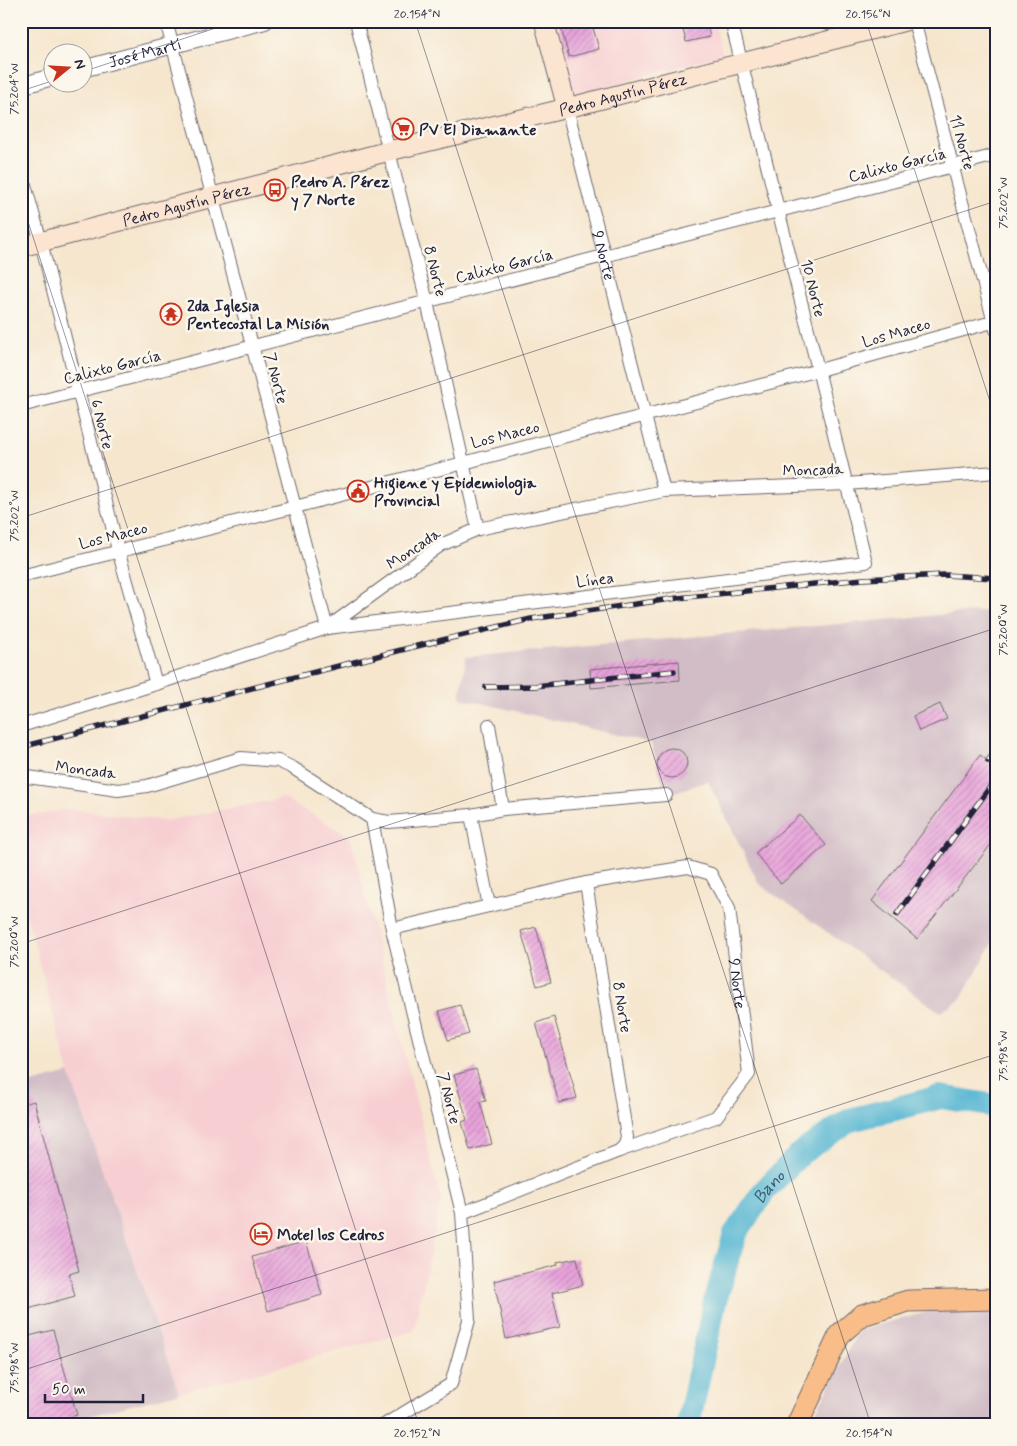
<svg xmlns="http://www.w3.org/2000/svg" width="1017" height="1446" viewBox="0 0 1017 1446" font-family="Mynerve,sans-serif">
	<defs>
		<pattern id="building-hatch" width="6" height="6" patternUnits="userSpaceOnUse" patternTransform="scale(1.25)"><rect width="6" height="6" fill="#e9a4db"/><path d="M-1 1l2-2M0 6l6-6M5 7l2-2" fill="none" stroke="#bc85b3"/></pattern>
	</defs>
	<rect width="100%" height="100%" fill="#fbf7ec"/>
	<filter id="ink" filterUnits="userSpaceOnUse"><feTurbulence type="fractalNoise" baseFrequency=".02" numOctaves="2"/><feDisplacementMap in="SourceGraphic" scale="10" xChannelSelector="R" yChannelSelector="G"/><feConvolveMatrix kernelMatrix="1 2 1 2 8 2 1 2 1" color-interpolation-filters="sRGB"/></filter>
	<filter id="wash" filterUnits="userSpaceOnUse"><feTurbulence type="fractalNoise" baseFrequency=".0096" numOctaves="4" result="noise"/><feDisplacementMap in="SourceGraphic" scale="20" xChannelSelector="R" yChannelSelector="G"/><feGaussianBlur stdDeviation="1.12" result="paint"/><feColorMatrix in="noise" values="0 0 0 0 0 0 0 0 0 0 0 0 0 0 0 0 0 1.4 0 .05"/><feComposite in="paint" operator="in"/></filter>
	<g filter="url(#wash)">
		<rect width="100%" height="100%" fill="#f6e6ce"/>
		<path fill="#f7cfd2" d="M554 21H714L723 55 574 95Z
			M283 798 351 837 441 1201 414 1331 179 1393 69 1073 21 894V817L71 809 165 821Z"/>
		<path fill="#d2bdc6" d="M996 610V938L960 1000 940 1012 759 884 708 781 666 795 651 743 460 698 466 657Z
			M69 1073 179 1393 53 1425H21V1086Z
			M957 1304 996 1306V1425H809L859 1330Z"/>
		<g fill="none" stroke-linecap="round" stroke-linejoin="round">
			<path stroke="#54b6d2" stroke-width="24" id="s1" d="M688 1425 715 1301 735 1234 764 1191 801 1153 850 1120 941 1097 996 1106"/>
		</g>
		<g id="blocks">
			<path fill="url(#building-hatch)" d="M559 21H591L599 49 569 57Z
				M681 21H706L710 37 686 42Z
				M679 661 680 680 591 688 590 669Z
				M940 704 947 719 919 731 913 716Z
				M657 763a15 15 0 1 1 30 0a15 15 0 1 1-30 0Z
				M980 755 996 767V838L917 939 872 901Z
				M800 815 826 845 781 884 755 853Z
				M536 927 551 982 537 986 521 931Z
				M460 1005 469 1034 448 1040 439 1011Z
				M554 1017 577 1098 559 1103 536 1023Z
				M476 1069 486 1101 480 1102 492 1144 470 1150 462 1122 467 1120 454 1075Z
				M34 1101 79 1271 69 1274 75 1296 21 1311V1105Z
				M306 1241 322 1295 268 1311 252 1257Z
				M577 1258 583 1285 552 1293 560 1327 506 1339 494 1281 558 1265 557 1262Z
				M53 1330 77 1415 43 1425H21V1338Z"/>
		</g>
	</g>
	<g filter="url(#ink)">
		<use href="#blocks" fill-opacity="0" stroke="#6c676e" stroke-width="1"/>
		<g fill="none" stroke-linecap="round" stroke-linejoin="round">
			<g stroke="#6c676e" stroke-width="14">
				<g id="minor">
					<path d="M166 21 327 628 866 562 731 21"/>
					<path d="M356 21 427 302 478 529"/>
					<path d="M914 21 996 330"/>
					<path id="s2" d="M567 108 664 491"/>
					<path d="M21 171 41 242 118 550 156 684"/>
					<path d="M21 406 996 155"/>
					<path d="M21 576 295 507 819 370 996 321"/>
					<path d="M489 725 503 809"/>
					<path d="M21 726 156 684 327 628 441 545 478 529 664 491 847 484 996 472"/>
					<path d="M21 776 118 790 147 786 241 758 278 761 293 768 372 819 389 822 471 815 503 809 666 795"/>
					<path d="M471 815 489 906"/>
					<path d="M372 819 392 929 462 1213 469 1320 451 1384 384 1425"/>
					<path id="s3" d="M392 929 586 883 688 867 711 874 729 908 749 1074 716 1117 619 1151"/>
					<path d="M462 1213 619 1151 625 1145 627 1137 586 883"/>
				</g>
			</g>
			<g stroke="#6c676e" stroke-width="18">
				<g id="tertiary">
					<path id="s4" d="M82 69 265 21"/>
					<path d="M21 86 52 77"/>
				</g>
			</g>
			<g stroke="#6c676e" stroke-width="21">
				<g id="secondary">
					<path d="M544 21 567 108"/>
					<path id="s5" d="M21 247 389 151 567 108 905 21"/>
				</g>
			</g>
			<g stroke="#6c676e" stroke-width="23">
				<path id="primary" d="M797 1425 840 1334 862 1315 908 1301 996 1299"/>
			</g>
			<use href="#minor" stroke="#fff" stroke-width="12"/>
			<use href="#tertiary" stroke="#fff" stroke-width="16"/>
			<use href="#secondary" stroke="#fce5d0" stroke-width="19"/>
			<use href="#primary" stroke="#f8bd89" stroke-width="21"/>
			<g stroke="#22223b" stroke-width="5.5">
				<path id="rail" d="M486 687 535 686 674 671
					M21 747 413 647 531 619 678 598 863 579 945 575 996 578
					M988 761 996 750
					M897 914 996 779"/>
			</g>
			<use href="#rail" stroke="#fbf7ec" stroke-width="4" stroke-dasharray="11" stroke-linecap="butt"/>
		</g>
	</g>
	<path fill="none" stroke="#22223b" stroke-width="1" stroke-opacity="0.45" d="M415 21 871 1425M866 21 996 420M82 72 237 21M21 91 52 81M21 200 419 1425M21 518 996 201M21 944 996 628M21 1371 996 1054"/>
	<defs>
		<g id="supermarket-ring" transform="scale(1.125)"><circle r="9.5" fill="#fbf7ec" stroke="#c8321e" stroke-width="1.5"/><path d="M-6-5.5h2.5l.6 2H6L4.5 2H-2.5L-4.4-4H-6ZM-1.5 3.2a1.3 1.3 0 1 0 .1 0ZM3 3.2a1.3 1.3 0 1 0 .1 0Z" fill="#c8321e"/></g>
		<g id="bus-ring" transform="scale(1.125)"><circle r="9.5" fill="#fbf7ec" stroke="#c8321e" stroke-width="1.5"/><path d="M-5-6H5V4H4V6H2V4H-2V6H-4V4H-5ZM-3.5-4V0h7V-4ZM-3.5 1.2v1.5H-2V1.2ZM2 1.2v1.5H3.5V1.2Z" fill="#c8321e"/></g>
		<g id="temple-ring" transform="scale(1.125)"><circle r="9.5" fill="#fbf7ec" stroke="#c8321e" stroke-width="1.5"/><path d="M0-6L5-2H3V0L6.5 2.5H4V6H1.5V3h-3V6H-4V2.5H-6.5L-3 0V-2H-5Z" fill="#c8321e"/></g>
		<g id="civic-ring" transform="scale(1.125)"><circle r="9.5" fill="#fbf7ec" stroke="#c8321e" stroke-width="1.5"/><path d="M-.6-6.5H3V-4.5H.6V-3L4-1V1h2V6H-6V1h2V-1L-.6-3ZM-1.2 2.5V6h2.4V2.5Z" fill="#c8321e"/></g>
		<g id="hotel-ring" transform="scale(1.125)"><circle r="9.5" fill="#fbf7ec" stroke="#c8321e" stroke-width="1.5"/><path d="M-6-4.5h1.5V1H6V5H4.5V3h-9V5H-6ZM-4 0a1.8 1.8 0 1 1 3.6 0ZM.5 0V-2.5h3Q6-2.5 6 0Z" fill="#c8321e"/></g>
	</defs>
	<g fill-rule="evenodd">
		<use href="#supermarket-ring" x="403" y="129"/>
		<use href="#bus-ring" x="275" y="190"/>
		<use href="#temple-ring" x="171" y="314"/>
		<use href="#civic-ring" x="358" y="491"/>
		<use href="#hotel-ring" x="261" y="1234"/>
	</g>
	<g text-anchor="middle" stroke-width="5" stroke-linejoin="round" paint-order="stroke">
		<g font-size="16" fill="#22223b" stroke="#fbf7ec">
			<text dy="6" stroke="none"><textPath href="#s4" startOffset="65">José Martí</textPath></text>
			<text dy="6" stroke="none"><textPath href="#s5" startOffset="621">Pedro Agustín Pérez</textPath></text>
			<text transform="translate(963 142) rotate(75)" y="6">11 Norte</text>
			<text transform="translate(897 164) rotate(-14)" y="6">Calixto García</text>
			<text dy="6" stroke="none"><textPath href="#s5" startOffset="171">Pedro Agustín Pérez</textPath></text>
			<text dy="6" stroke="none"><textPath href="#s2" startOffset="152">9 Norte</textPath></text>
			<text transform="translate(504 265) rotate(-14)" y="6">Calixto García</text>
			<text transform="translate(436 271) rotate(76)" y="6">8 Norte</text>
			<text transform="translate(814 288) rotate(76)" y="6">10 Norte</text>
			<text transform="translate(896 332) rotate(-16)" y="6">Los Maceo</text>
			<text transform="translate(112 366) rotate(-14)" y="6">Calixto García</text>
			<text transform="translate(277 378) rotate(75)" y="6">7 Norte</text>
			<text transform="translate(103 424) rotate(76)" y="6">6 Norte</text>
			<text transform="translate(505 434) rotate(-14)" y="6">Los Maceo</text>
			<text transform="translate(813 469) rotate(-2)" y="6">Moncada</text>
			<text transform="translate(113 535) rotate(-14)" y="6">Los Maceo</text>
			<text transform="translate(413 548) rotate(-34)" y="6">Moncada</text>
			<text transform="translate(595 579) rotate(-7)" y="6">Línea</text>
			<text transform="translate(86 769) rotate(7)" y="6">Moncada</text>
			<text dy="6" stroke="none"><textPath href="#s3" startOffset="441">9 Norte</textPath></text>
			<text transform="translate(623 1007) rotate(81)" y="6">8 Norte</text>
			<text transform="translate(450 1098) rotate(76)" y="6">7 Norte</text>
		</g>
		<g font-size="16" font-weight="bold" fill="#22223b" stroke="#fbf7ec" text-anchor="start">
			<text x="419" y="135">PV El Diamante</text>
			<text x="291" y="187">Pedro A. Pérez<tspan x="291" dy="18">y 7 Norte</tspan></text>
			<text x="187" y="311">2da Iglesia<tspan x="187" dy="18">Pentecostal La Misión</tspan></text>
			<text x="374" y="488">Higiene y Epidemiologia<tspan x="374" dy="18">Provincial</tspan></text>
			<text x="277" y="1240">Motel los Cedros</text>
		</g>
		<g font-size="18" font-style="italic" fill="#365d77" stroke="#fbf7ec">
			<text dy="6" stroke="none"><textPath href="#s1" startOffset="255">Bano</textPath></text>
		</g>
	</g>
	<rect width="1017" height="1446" fill="none" stroke="#fbf7ec" stroke-width="55"/>
	<g transform="translate(68 68) rotate(72)"><circle r="24" fill="#fbf7ec" stroke="#a4a2a5"/>
	<path d="M0-4L9 19L0 12L-9 19Z" fill="#c8321e"/>
	<text y="-8" font-size="14" font-weight="bold" text-anchor="middle" fill="#22223b">N</text>
	</g>
	<path d="M45 1394v8h98v-8" fill="none" stroke="#22223b" stroke-width="2.5"/>
	<text x="52" y="1394" font-size="15" fill="#22223b" stroke="#fbf7ec" stroke-width="4" paint-order="stroke">50 m</text>
	<rect x="28" y="28" width="962" height="1390" fill="none" stroke="#22223b" stroke-width="2"/>
	<g font-size="12" text-anchor="middle" fill="#22223b">
		<text x="417" y="18">20.154°N</text>
		<text x="868" y="18">20.156°N</text>
		<text transform="translate(14 89) rotate(-90)" y="4">75.204°W</text>
		<text transform="translate(1003 203) rotate(-90)" y="4">75.202°W</text>
		<text transform="translate(14 516) rotate(-90)" y="4">75.202°W</text>
		<text transform="translate(1003 630) rotate(-90)" y="4">75.200°W</text>
		<text transform="translate(14 942) rotate(-90)" y="4">75.200°W</text>
		<text transform="translate(1003 1056) rotate(-90)" y="4">75.198°W</text>
		<text transform="translate(14 1368) rotate(-90)" y="4">75.198°W</text>
		<text x="417" y="1437">20.152°N</text>
		<text x="869" y="1437">20.154°N</text>
	</g>
</svg>
